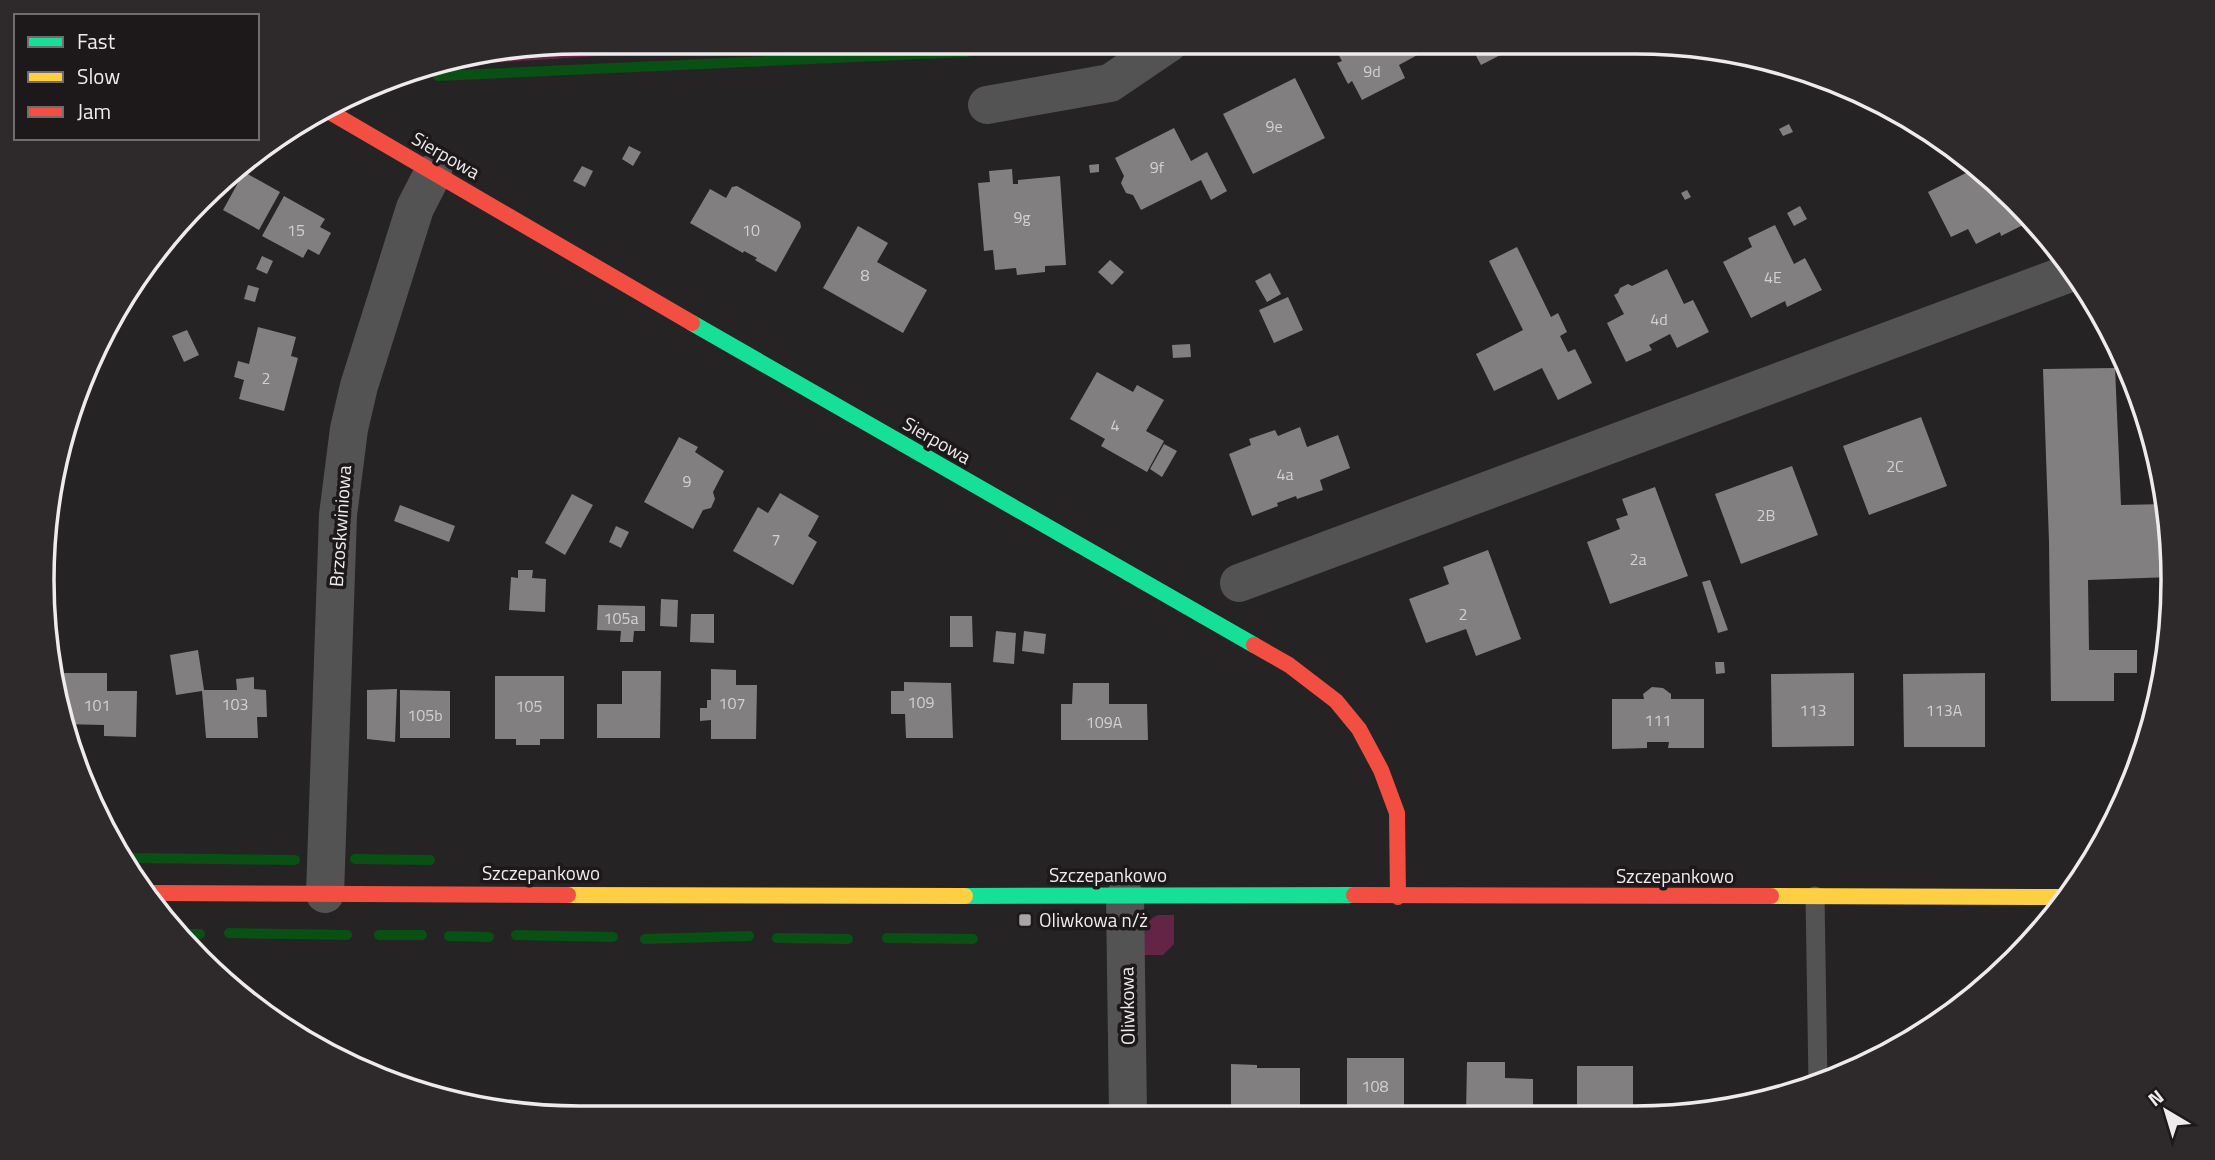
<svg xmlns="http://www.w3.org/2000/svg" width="2215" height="1160" viewBox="0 0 2215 1160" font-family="'Titillium Web',sans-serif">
	<rect width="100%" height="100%" fill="#262324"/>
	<path fill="#632546" d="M580 42H816L428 67 414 73H402L407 71Z
		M1158 915H1174V944L1163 955H1140C1142 939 1141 922 1158 915Z"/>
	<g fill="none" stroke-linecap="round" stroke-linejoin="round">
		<path stroke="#085014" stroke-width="10" d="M1007 48 1025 42
			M438 76 967 52
			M126 858 295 860
			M355 859 430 860
			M229 933 347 935
			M181 934H200
			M379 935H422
			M516 935 613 937
			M449 936 489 937
			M777 938 848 939
			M887 938 973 939
			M645 939 749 936"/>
	</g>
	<path fill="#827f80" d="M1239 43H1245L1248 49 1233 54 1230 47Z
		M1332 43H1418L1423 52 1399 65 1405 78 1362 100 1352 81 1348 84 1337 63 1342 61Z
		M1469 43H1514L1516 47 1481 65Z
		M1523 43H1557L1559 46 1525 50Z
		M1295 78 1325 138 1253 174 1223 114Z
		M1789 124 1793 132 1783 136 1779 129Z
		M1174 128 1191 161 1207 152 1227 191 1211 200 1201 180 1141 210 1133 195 1126 193 1121 183 1124 176 1115 158Z
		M629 146 641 152 633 166 622 159Z
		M1969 159 2030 217 2024 221 2025 224 2001 236 2000 232 1976 244 1968 229 1951 237 1928 192 1974 169Z
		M1099 164V172L1090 173 1089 165Z
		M582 166 593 171 585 187 573 181Z
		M1012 169 1013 184H1018V180L1060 176 1066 265 1045 266V272L1017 275 1016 268 995 270 993 250 984 251 978 183 990 182 989 171Z
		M244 172 280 192 259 230 223 210Z
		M737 186 800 222 801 227 776 272 755 260 757 258 744 251 743 253 690 223 710 189 726 198 732 187Z
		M1687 190 1691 197 1685 200 1681 193Z
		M284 196 325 219 320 227 331 233 319 255 308 249 303 258 262 236Z
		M1800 206 1807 219 1794 226 1787 213Z
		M1775 225 1794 264 1805 258 1822 290 1787 307 1785 301 1751 318 1723 262 1752 247 1748 238Z
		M858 226 888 243 877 262 927 290 903 333 823 288Z
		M1517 247 1551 317 1558 313 1567 332 1560 336 1568 352 1575 349 1592 383 1558 400 1542 368 1494 391 1476 354 1523 330 1489 261Z
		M262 256 273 261 267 274 256 269Z
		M1110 260 1124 272 1112 285 1098 272Z
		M1667 269 1684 304 1693 300 1709 332 1677 348 1670 334 1649 345 1652 350 1626 362 1607 323 1624 314 1614 295 1618 293 1620 288 1628 284 1632 286Z
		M1270 273 1281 294 1267 302 1255 281Z
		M248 285 259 288 255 302 244 299Z
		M1288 297 1303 330 1274 343 1259 310Z
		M258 327 296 337 291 356 298 358 284 411 239 399 244 380 234 377 238 361 249 364Z
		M187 330 199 355 184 362 172 336Z
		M1190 344 1191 357 1173 358 1172 345Z
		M2115 368 2121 505 2167 504 2171 577 2088 580 2089 650H2137V673H2114V701H2051L2049 542 2043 369Z
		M1097 372 1133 392 1137 385 1164 400 1146 431 1164 441 1147 472 1101 446 1105 439 1070 419Z
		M1921 417 1947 486 1869 515 1843 446Z
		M1300 427 1307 447 1338 435 1350 468 1320 480 1323 490 1297 499 1296 496 1277 503 1278 506 1252 516 1229 454 1251 445 1249 439 1275 430 1278 436Z
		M679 437 698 447 695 452 724 471 713 492 715 499 711 508 703 510 693 529 644 502Z
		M1164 444 1177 451 1162 477 1150 469Z
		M1792 466 1818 535 1741 564 1715 494Z
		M1655 487 1688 576 1610 604 1587 542 1620 529 1616 519 1628 515 1622 499Z
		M780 493 819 516 808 536 817 542 793 585 733 551 758 507 768 513Z
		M572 494 593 505 565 555 545 543Z
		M400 505 455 526 449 542 394 521Z
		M616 526 629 532 621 548 609 542Z
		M1488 550 1521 639 1476 656 1466 629 1426 643 1409 599 1449 584 1443 567Z
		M518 570H533L532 578 546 579 545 612 509 610 511 577 518 578Z
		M1710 580 1728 630 1718 633 1702 582Z
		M661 599 678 600 677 627 660 626Z
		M598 605 645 606V631H634L633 642H620L621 631 597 630Z
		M691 614H714V643L690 642Z
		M950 616H972L973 647H950Z
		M996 631 1016 633 1014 664 993 662Z
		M1024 631 1046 634 1044 654 1022 651Z
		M198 650 204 690H237L236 679 254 677V689L266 690 267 717H257L258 738H206L202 691 176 695 170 655Z
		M1715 662H1724L1725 673 1716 674Z
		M711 669 736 670V685H757L756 739H711V720L700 721V708H707V700H711Z
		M622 671H661L660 738H597V704H622Z
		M53 673H107V691H137L136 737 104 736V725L62 724Z
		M1854 673V746L1772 747 1771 674Z
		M1985 673V747H1904L1903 674Z
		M495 676H564V739H540V745H516V739H495Z
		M904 682 951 683 953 738H906L905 714H891V691H904Z
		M1073 683H1109V704H1147L1148 740H1061V704H1072Z
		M1652 687 1663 688 1671 694V699H1704V748H1668L1669 742H1647V748L1612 749V699H1644L1643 694Z
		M397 689 395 742 367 739V690Z
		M400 690 450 691V738H400Z
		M1347 1058H1404V1114H1347Z
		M1467 1062H1505V1078L1533 1079V1114H1466Z
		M1231 1064 1257 1065V1068H1300V1115H1231Z
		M1577 1066H1633V1114H1577Z"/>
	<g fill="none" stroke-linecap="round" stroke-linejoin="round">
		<path stroke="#545354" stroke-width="19" d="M1815 896 1818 1083"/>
		<path stroke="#545354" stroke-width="38" d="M987 105 1110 83 1169 43
			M1239 583 2073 272
			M325 894 338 515 349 429 359 386 415 208 433 173
			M1125 897 1128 1115"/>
		<path stroke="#16e098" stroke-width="16" d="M692 323 1254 645
			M965 896 1354 895"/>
		<path stroke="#ffcf43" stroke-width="16" d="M568 895 965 896
			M1771 896 2064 897"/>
		<path stroke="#f24e42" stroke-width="16" d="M330 112 692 323
			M1254 645 1289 665 1336 701 1359 729 1381 770 1397 813 1398 897
			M151 893 568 895
			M1354 895 1771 896"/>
	</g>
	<rect fill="#a9a5a7" stroke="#1d181a" stroke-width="2.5" x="1018" y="913" width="14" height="14" rx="3.5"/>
	<g text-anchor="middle" stroke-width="7" stroke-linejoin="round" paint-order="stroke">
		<g font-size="16" fill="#d4d0d2">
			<text x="1372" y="77">9d</text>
			<text x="1274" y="132">9e</text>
			<text x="1157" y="173">9f</text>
			<text x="1022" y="223">9g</text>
			<text x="296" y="236">15</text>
			<text x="751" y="236">10</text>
			<text x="865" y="281">8</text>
			<text x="1773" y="283">4E</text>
			<text x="1659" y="325">4d</text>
			<text x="266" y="384">2</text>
			<text x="1115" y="431">4</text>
			<text x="1895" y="472">2C</text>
			<text x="1285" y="480">4a</text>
			<text x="687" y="487">9</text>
			<text x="1766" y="521">2B</text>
			<text x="776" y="545">7</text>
			<text x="1638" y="565">2a</text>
			<text x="1463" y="620">2</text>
			<text x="621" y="624">105a</text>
			<text x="921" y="708">109</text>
			<text x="732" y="709">107</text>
			<text x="235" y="710">103</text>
			<text x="97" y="711">101</text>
			<text x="529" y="712">105</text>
			<text x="1813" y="716">113</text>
			<text x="1944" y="716">113A</text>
			<text x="425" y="721">105b</text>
			<text x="1658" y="726">111</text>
			<text x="1104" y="728">109A</text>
			<text x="1375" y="1092">108</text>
		</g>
		<g font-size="19" fill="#efebed" stroke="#1d181a">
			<text transform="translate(446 155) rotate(30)" y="7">Sierpowa</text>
			<text transform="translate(937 440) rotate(30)" y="7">Sierpowa</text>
			<text transform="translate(340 526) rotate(-86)" y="7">Brzoskwiniowa</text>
			<text x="541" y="880">Szczepankowo</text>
			<text x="1108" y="882">Szczepankowo</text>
			<text x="1675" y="883">Szczepankowo</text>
			<text transform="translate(1127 1006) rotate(-91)" y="7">Oliwkowa</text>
		</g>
		<g font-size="19" fill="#efebed" stroke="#1d181a" text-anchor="start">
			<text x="1039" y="927">Oliwkowa n/ż</text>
		</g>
	</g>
	<path d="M0 0H2215V1160H0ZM580 54H1635A526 526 0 0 1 2161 580V580A526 526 0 0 1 1635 1106H580A526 526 0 0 1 54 580V580A526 526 0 0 1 580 54Z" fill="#2e292b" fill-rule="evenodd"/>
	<path fill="none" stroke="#efebed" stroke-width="3.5" d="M580 54H1635A526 526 0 0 1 2161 580V580A526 526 0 0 1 1635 1106H580A526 526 0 0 1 54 580V580A526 526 0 0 1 580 54Z"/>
	<rect x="14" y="14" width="245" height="126" fill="#1d181a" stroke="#716c6e" stroke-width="2"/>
	<rect x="28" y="37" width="35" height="10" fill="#16e098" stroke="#716c6e" stroke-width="2"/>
	<text x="77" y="49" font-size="21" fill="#efebed">Fast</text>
	<rect x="28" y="72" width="35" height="10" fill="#ffcf43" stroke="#716c6e" stroke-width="2"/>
	<text x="77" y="84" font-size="21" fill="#efebed">Slow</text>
	<rect x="28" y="107" width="35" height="10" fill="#f24e42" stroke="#716c6e" stroke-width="2"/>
	<text x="77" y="119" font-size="21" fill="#efebed">Jam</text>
	<g transform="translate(2166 1111) rotate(322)" stroke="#1d181a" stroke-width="5" paint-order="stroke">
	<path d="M0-5L12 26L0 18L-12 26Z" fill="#efebed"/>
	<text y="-10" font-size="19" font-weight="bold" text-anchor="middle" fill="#efebed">N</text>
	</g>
</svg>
